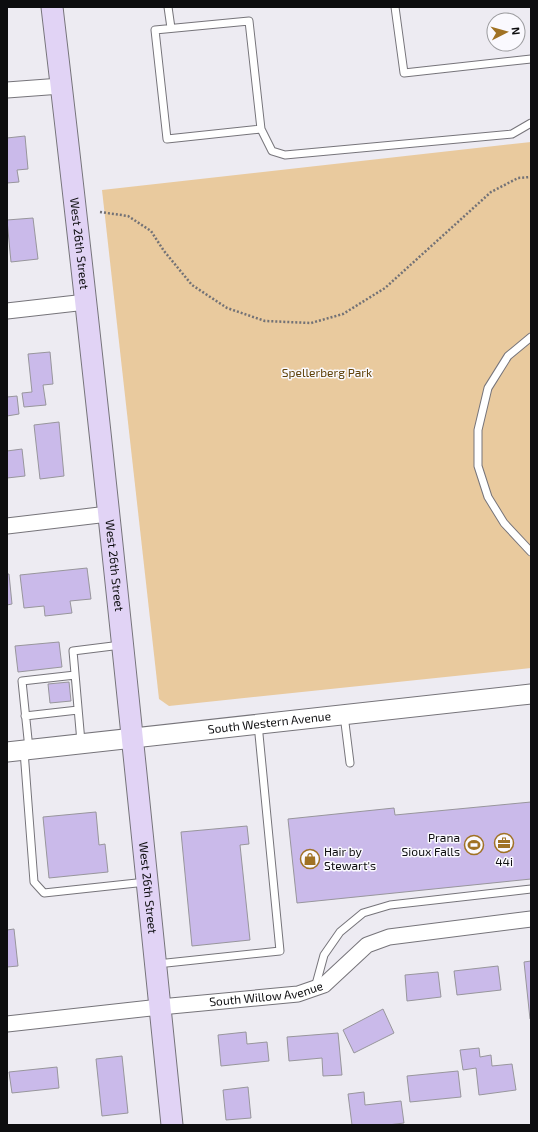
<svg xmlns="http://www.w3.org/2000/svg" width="538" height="1132" viewBox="0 0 538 1132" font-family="'Exo 2',sans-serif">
	<rect width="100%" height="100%" fill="#edebf2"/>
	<path fill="#e9ca9e" d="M531 142V668L169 706 159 699 102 190Z"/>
	<path fill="#cabaea" stroke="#98969c" d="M25 136 28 169 17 170 19 182 7 183V138Z
		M33 218 38 259 11 262 7 220Z
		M50 352 53 384 43 385 46 405 24 407 22 393 32 392 28 354Z
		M17 396 19 414 7 416V397Z
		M59 422 64 476 40 479 34 425Z
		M22 449 25 476 7 478V451Z
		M87 568 91 599 70 601 72 613 45 616 44 606 24 608 20 575Z
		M7 574H9L12 604 7 605Z
		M59 642 62 667 18 672 15 646Z
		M69 682 71 701 50 703 48 684Z
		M531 802V879L297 903 288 819 394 808 395 815Z
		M96 812 99 845 105 844 108 872 49 878 43 817Z
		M247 826 249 844 240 845 250 940 192 946 181 832Z
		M14 929 18 966 7 967V930Z
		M531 961V1019H530L524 962Z
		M498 966 501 990 457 995 454 971Z
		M438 972 441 997 407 1001 405 975Z
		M383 1009 394 1033 354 1053 343 1030Z
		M246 1032 247 1044 267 1042 269 1061 221 1066 218 1035Z
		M338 1033 342 1075 323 1076 322 1058 289 1061 287 1037Z
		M479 1048 480 1057 491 1055 492 1066 512 1064 516 1090 479 1095 476 1068 463 1070 460 1050Z
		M122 1056 128 1113 102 1116 96 1059Z
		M57 1067 59 1088 12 1093 9 1072Z
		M458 1071 461 1097 410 1102 407 1076Z
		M248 1087 251 1118 226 1120 223 1090Z
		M364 1092 365 1105 401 1101 404 1123 388 1125H352L348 1094Z"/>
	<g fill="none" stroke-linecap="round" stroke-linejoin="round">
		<g stroke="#76747a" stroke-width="9">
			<path id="service" d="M168 7 171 28
				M395 7 404 73 531 59
				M249 21 261 129 167 139 155 30Z
				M261 129 272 151 285 155 512 134 531 123
				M531 337 508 356 488 388 478 430V466L488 497 504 523 531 552
				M344 715 350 763
				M25 716 78 710
				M81 742 73 651 121 645
				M29 749 22 681 75 675
				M24 751 34 882 44 893 146 882
				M157 964 280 951 258 724
				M315 988 324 955 340 932 363 913 390 905 531 889"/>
		</g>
		<g stroke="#76747a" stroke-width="17">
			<g id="minor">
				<path d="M7 90 61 86"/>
				<path d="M7 311 86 302"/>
				<path d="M7 526 108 514"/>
				<path id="s1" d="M7 1024 160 1007 298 994 324 985 367 945 389 937 531 919"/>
			</g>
		</g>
		<g stroke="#76747a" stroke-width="21">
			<g id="tertiary">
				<path id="s2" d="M7 752 531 694"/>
			</g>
		</g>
		<g stroke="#76747a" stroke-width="23">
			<g id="secondary">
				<path id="s3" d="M52 7C96 379 134 752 172 1125"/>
			</g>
		</g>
		<path stroke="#737276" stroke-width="2.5" stroke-dasharray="2 2" stroke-linecap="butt" d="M100 212 128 216 151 231 164 251 192 285 227 308 265 321 311 323 343 314 385 288 491 192 518 178 531 177"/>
		<use href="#service" stroke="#fff" stroke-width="7"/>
		<use href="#minor" stroke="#fff" stroke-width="15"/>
		<use href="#tertiary" stroke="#fff" stroke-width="19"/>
		<use href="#secondary" stroke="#e1d3f5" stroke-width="21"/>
	</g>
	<defs>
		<g id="office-ring" transform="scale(1)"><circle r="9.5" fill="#faf9fe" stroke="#a07224" stroke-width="1.5"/><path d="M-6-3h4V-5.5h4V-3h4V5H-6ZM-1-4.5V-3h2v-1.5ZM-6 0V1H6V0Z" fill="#a07224"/></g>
		<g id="stadium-ring" transform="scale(1)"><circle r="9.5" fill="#faf9fe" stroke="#a07224" stroke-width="1.5"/><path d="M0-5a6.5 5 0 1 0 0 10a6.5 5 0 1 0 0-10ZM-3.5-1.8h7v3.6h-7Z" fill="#a07224"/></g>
		<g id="shop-ring" transform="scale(1)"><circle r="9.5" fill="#faf9fe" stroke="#a07224" stroke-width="1.5"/><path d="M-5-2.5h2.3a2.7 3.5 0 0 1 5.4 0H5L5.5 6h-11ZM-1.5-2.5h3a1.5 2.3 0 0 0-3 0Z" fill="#a07224"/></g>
	</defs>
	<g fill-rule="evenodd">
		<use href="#office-ring" x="504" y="843"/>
		<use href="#stadium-ring" x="474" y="845"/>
		<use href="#shop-ring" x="310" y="859"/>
	</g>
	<g text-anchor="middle" stroke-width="3" stroke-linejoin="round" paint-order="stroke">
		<g font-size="12" fill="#0d0d0f" stroke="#faf9fe">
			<text dy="4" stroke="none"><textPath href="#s3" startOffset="238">West 26th Street</textPath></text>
			<text dy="4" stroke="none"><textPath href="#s3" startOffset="562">West 26th Street</textPath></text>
			<text dy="4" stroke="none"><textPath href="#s2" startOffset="264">South Western Avenue</textPath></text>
			<text dy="4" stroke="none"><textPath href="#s3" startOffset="886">West 26th Street</textPath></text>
			<text dy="4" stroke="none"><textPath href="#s1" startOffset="261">South Willow Avenue</textPath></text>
		</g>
		<g font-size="12" fill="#5e4008" stroke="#faf9fe">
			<text x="327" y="377">Spellerberg Park</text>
		</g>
		<g font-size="12" fill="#0d0d0f" stroke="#faf9fe" text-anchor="end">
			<text x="460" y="842">Prana<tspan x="460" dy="14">Sioux Falls</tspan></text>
			<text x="324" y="856" text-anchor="start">Hair by<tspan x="324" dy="14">Stewart's</tspan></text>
			<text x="504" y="866" text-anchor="middle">44i</text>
		</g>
	</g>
	<rect width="538" height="1132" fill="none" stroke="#0d0d0f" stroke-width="16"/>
	<g transform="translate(506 32) rotate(84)"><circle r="19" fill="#faf9fe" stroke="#9b9b9e"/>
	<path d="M0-3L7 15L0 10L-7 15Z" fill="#a07224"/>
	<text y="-6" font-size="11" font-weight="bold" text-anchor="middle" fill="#0d0d0f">N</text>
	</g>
</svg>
